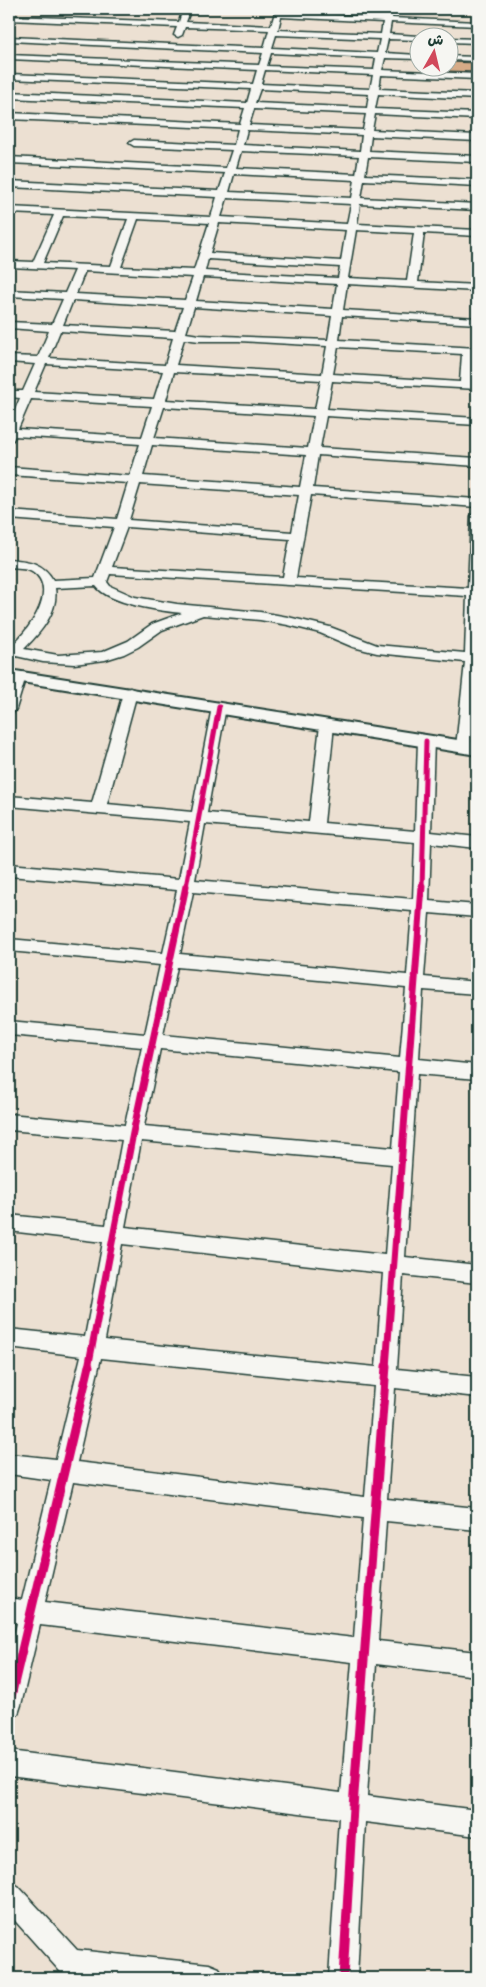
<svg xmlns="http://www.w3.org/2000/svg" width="486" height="1987" viewBox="0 0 486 1987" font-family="Dekko,'Playpen Sans Arabic',sans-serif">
	<rect width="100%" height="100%" fill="#ece0d2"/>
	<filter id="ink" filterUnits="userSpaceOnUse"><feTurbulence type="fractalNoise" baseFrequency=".02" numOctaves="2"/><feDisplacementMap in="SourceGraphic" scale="10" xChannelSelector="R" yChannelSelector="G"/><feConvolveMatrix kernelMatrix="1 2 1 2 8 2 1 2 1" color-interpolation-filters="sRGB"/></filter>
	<g filter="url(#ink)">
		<path fill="#d6ab87" stroke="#1f3d34" d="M448 62 477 63V72L448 71Z"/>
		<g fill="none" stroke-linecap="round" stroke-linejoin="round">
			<g stroke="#1f3d34" stroke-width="3">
				<path id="minor" d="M183 9H191L186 22 271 26 276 9H284L283 13 384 17 386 9H394L392 18 477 22V26L391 22 389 34 418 36 422 38H418V40L388 39 385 53 418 55V59L385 58 382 70 477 74V79L381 75 379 89 477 93V99L378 94 375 109 477 113V119L375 114 372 130 477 135V141L371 136 369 151 477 156V162L368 157 365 175 477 180V186L364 180 361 198 477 204V210L360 204 357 224 477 230V236L424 233 418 282 477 285V291L347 284 343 310 477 318V324L342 316 339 340 477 348V354H473L472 382 477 383V389L332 381 327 409 477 418V425L326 416 320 448 477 458V466L318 455 313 488 477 499V507L311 495 296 578 468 588 471 516 477 512V680L472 747 469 750H459L456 747 465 662 377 653 353 647 320 633 288 625 260 620 203 615 162 630 138 647 124 654 105 660 74 664 43 662 16 656 9 659V648C26 634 61 590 32 571 26 567 16 568 9 567V559C28 561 43 562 53 580L95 578 114 527 9 519V511L117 519 128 483 9 475V467L130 476 140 444 15 436 13 440 9 441V424L20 398 9 397V391H23L35 364 9 362V356L38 357 49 331 9 328V322L52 324 63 299 9 296V290L65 293 75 270 9 267V261L33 262 54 215 9 213V207L211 217 217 197 9 187V181L219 191 225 173 9 163V157L226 168 232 150 134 146 129 143 134 140 234 145 238 129 9 119V113L240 124 245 108 9 98V92L247 103 251 89 9 79V74L253 84 257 70 9 59V55L259 65 263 53 9 41V37L264 48 269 30 185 27 182 35 178 37 174 35 177 27 9 20V16L179 22ZM281 17 383 22 381 34 278 30ZM276 35 380 39 377 53 272 48ZM271 53 376 58 374 70 267 66ZM265 70 373 75 370 89 261 84ZM260 89 369 94 367 108 255 103ZM254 109 366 114 363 130 249 125ZM247 130 362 135 360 151 243 145ZM241 151 359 156 356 174 236 168ZM234 174 355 180 352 198 229 192ZM227 198 351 204 347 224 221 217ZM63 216 128 219 111 266 43 263ZM138 219 209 223 194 270 121 267ZM219 223 346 230 341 261 210 253ZM356 230 414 233 407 281 348 278ZM208 259 340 267 338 278 205 271ZM85 271 193 277 185 300 76 294ZM203 277 337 284 333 309 196 301ZM73 300 183 307 175 331 63 325ZM194 307 332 316 328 340 199 335 186 333ZM60 331 173 338 165 365 49 358ZM184 339 199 341H239L327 346 322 374 176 365ZM338 347 462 354 460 382 333 374ZM46 364 163 371 154 399 34 392ZM174 372 321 380 315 409 166 400ZM31 399 152 406 142 437 18 429ZM164 407 314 416 308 448 154 438ZM152 445 306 455 300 487 143 476ZM140 484 299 495 292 532 129 520ZM127 527 290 539 283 577 112 567ZM110 574 467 596 465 653 377 645 330 627 288 617 260 612 177 604 135 597 110 586 107 582ZM96 586C109 604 161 611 182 613L152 624 128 641 102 652 58 655 24 649C40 633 59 612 55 588Z
					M448 38 477 39V43L448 42Z
					M448 56 477 57V61L448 60Z
					M19 672 24 673 26 676 16 709 14 712 9 714V686L14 673Z
					M130 688 135 690 137 693 107 804 192 812 212 707 214 704H224L226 707 207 813 309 822 320 725 322 722H332L334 725 324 823 415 831 418 741 421 738H431L434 741 431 832 477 837V848L431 843 429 901 477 905V917L429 913 424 977 477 982V994L423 990 419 1059 477 1065V1079L417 1074 405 1257 477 1265V1283L403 1275 397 1369 477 1377V1397L395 1388 387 1499 477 1508V1530L386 1521 378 1641 477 1652V1676L376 1664 367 1796 477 1810V1836L365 1822 357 1978H329L339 1818 9 1776V1751L341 1793 352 1662 40 1625 21 1705 18 1714 9 1717V1655L17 1623 9 1622V1598L22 1600 51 1480 9 1474V1454L56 1459 81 1356 9 1347V1329L85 1337 103 1242 9 1231V1215L106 1225 122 1140 9 1130V1114L125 1125 142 1047 9 1035V1021L145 1034 160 965 9 951V939L163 953 177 890 9 876V864L179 879 190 822 9 806V796L92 803 123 693 125 690ZM205 824 415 842 413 899 195 880ZM193 892 412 911 407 975 180 954ZM177 967 406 988 400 1058 163 1035ZM160 1049 399 1072 393 1148 144 1126ZM141 1141 392 1164 385 1255 125 1227ZM122 1244 383 1273 376 1367 105 1340ZM101 1358 374 1386 365 1497 77 1462ZM73 1482 363 1518 354 1638 45 1602Z
					M9 1882 18 1886 77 1950 209 1964 219 1968 223 1978H66L9 1914Z"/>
			</g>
			<g stroke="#1f3d34" stroke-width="4">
				<path id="tertiary" d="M9 670 477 743V755L9 680Z"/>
			</g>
			<use href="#minor" fill="#f6f6f2" fill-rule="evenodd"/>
			<use href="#tertiary" fill="#f6f6f2" fill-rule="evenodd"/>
			<g stroke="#f6f6f2" stroke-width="8">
				<path id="cycleway-far2" d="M186 887 219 707
					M422 887 426 741"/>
			</g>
			<g stroke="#f6f6f2" stroke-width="10">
				<path id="cycleway-far1" d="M88 1368 133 1133 186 886
					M386 1368 422 886"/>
			</g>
			<g stroke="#f6f6f2" stroke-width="12">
				<path id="cycleway" d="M9 1705 89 1366
					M343 1978 353 1807 386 1366"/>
			</g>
			<use href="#cycleway-far2" stroke="#d6006c" stroke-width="5"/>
			<use href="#cycleway-far1" stroke="#d6006c" stroke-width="7"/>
			<use href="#cycleway" stroke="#d6006c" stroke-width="9"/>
		</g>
	</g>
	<rect width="486" height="1987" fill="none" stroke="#f6f6f2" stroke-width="30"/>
	<rect x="15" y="15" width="456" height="1957" fill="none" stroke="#1f3d34" stroke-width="2" filter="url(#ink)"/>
	<g transform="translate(434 52) rotate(8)"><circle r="24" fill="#f6f6f2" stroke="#a0aca6"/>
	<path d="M0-4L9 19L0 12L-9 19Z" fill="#d1495b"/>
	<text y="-8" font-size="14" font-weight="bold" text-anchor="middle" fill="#1f3d34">ش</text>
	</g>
</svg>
